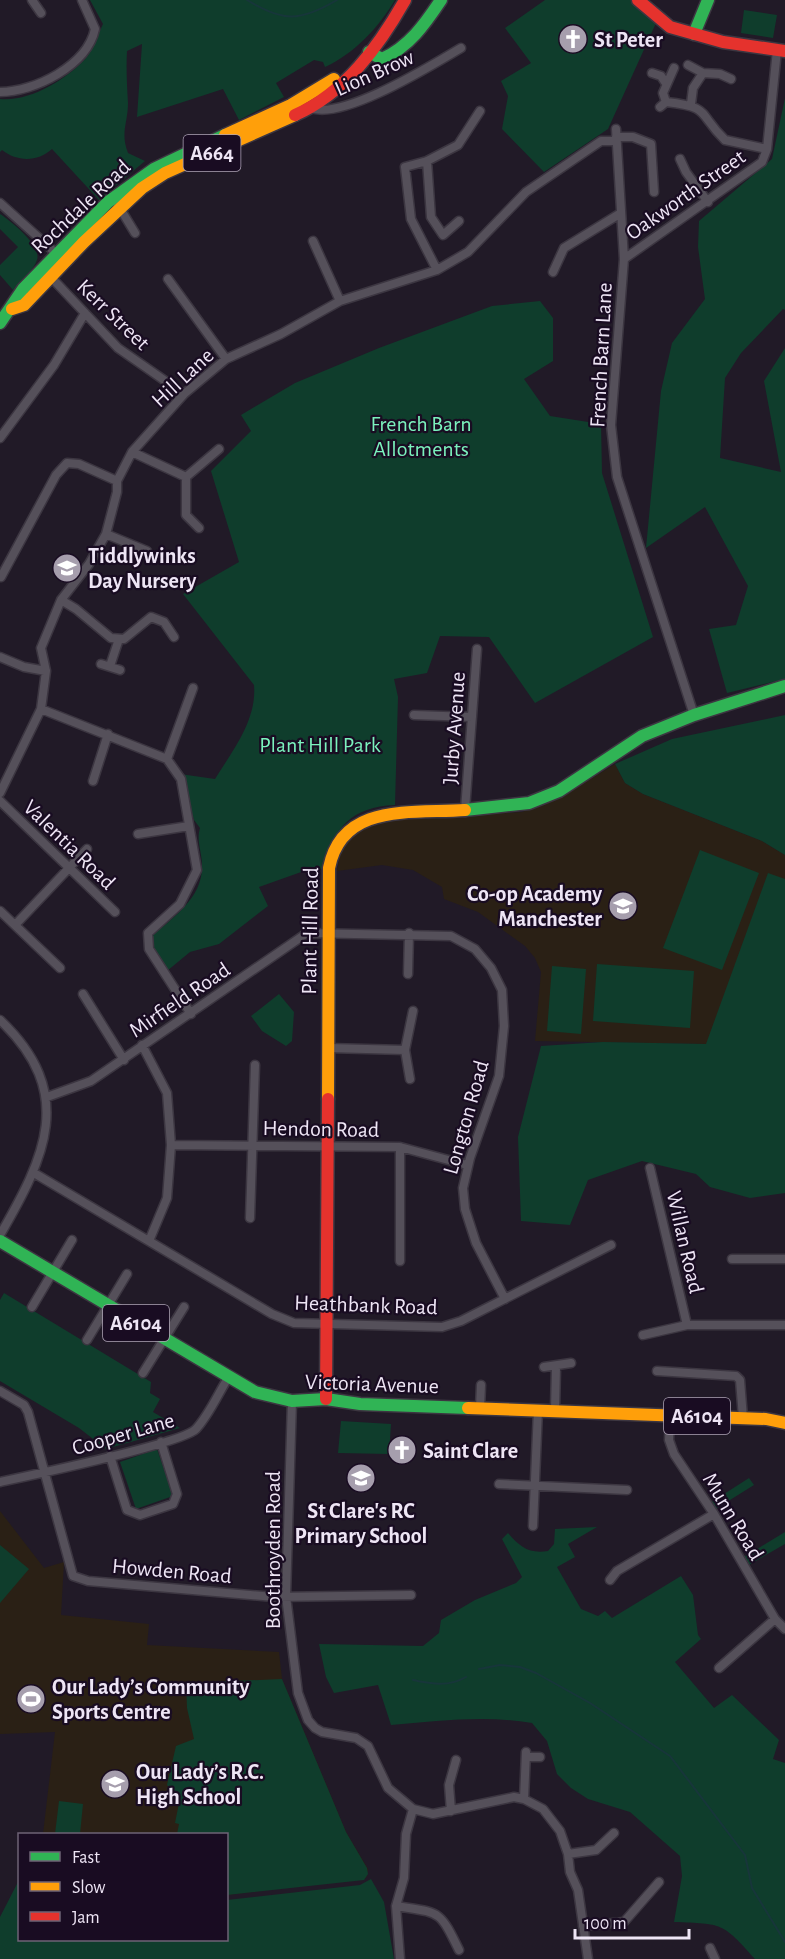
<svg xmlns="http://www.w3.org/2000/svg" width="785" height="1959" viewBox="0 0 785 1959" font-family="'Alegreya Sans',sans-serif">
	<rect width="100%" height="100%" fill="#211a27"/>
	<path fill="#2a2015" d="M615 764 625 783 643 794 762 841 785 855V1041L706 1044 535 1041 541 972 535 958 525 946 478 912 444 899 442 887 413 870 382 865 337 871 341 851 349 839 372 822 522 812 559 798Z
		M0 1511 44 1568 64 1562 61 1615 149 1624 147 1645 279 1652 282 1679 346 1832 368 1869 366 1878 227 1895 226 1834H43L55 1732 0 1734Z"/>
	<path fill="#0f3d2c" d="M90 0H395C379 27 354 54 325 67L323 62 314 60 276 83 284 97 239 120 223 89 137 117 142 44 127 51C126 69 127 85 128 103 128 123 120 132 128 153L145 161 99 200 52 149C38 162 17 162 2 150L0 152V99C30 102 67 79 86 58 94 49 98 34 103 24Z
		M545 0H634L656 23 608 129 544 172 502 129 508 96 501 81 531 63 505 28Z
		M744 10 777 15 773 38 741 33Z
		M785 98V310L783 309 741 353 725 378 720 458 781 472 764 381 785 348V679L727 693 709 629 736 625 748 586 705 507 646 548 661 391 672 343 705 299 698 247 699 221 772 159Z
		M0 214C11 221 42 246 37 260 34 270 20 282 13 290L0 275V265L18 247 0 229Z
		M540 301 553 318V361L524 379 550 416 601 424 602 473 653 637 535 703 489 637 440 636 427 673 394 679 398 697 395 805C352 807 333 827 324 869L304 871 259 887 268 906 219 944 190 952 167 971 152 949V936C174 916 203 898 202 865 202 852 196 841 200 828L194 820 180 774 215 779C233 750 257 720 254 685L183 594 239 562 211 471 251 431 241 415 295 383 379 348 492 306Z
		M785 715V855L762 841 643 794 625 783 615 764 672 739Z
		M700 850 759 873 722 970 663 948Z
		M768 873 785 879V1193L750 1198 710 1187 696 1174 642 1161 588 1180 570 1225 521 1221 518 1137 541 1046 603 1042 706 1044Z
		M597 964 694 971 690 1028 593 1021Z
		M552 966 586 969 581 1034 547 1031Z
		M279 994 294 1012 292 1041 286 1046 262 1031 251 1016Z
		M4 1293 151 1382 150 1393 160 1399 153 1412 180 1428 106 1449 79 1428 0 1381V1300Z
		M341 1421 391 1424 389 1454 338 1453Z
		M157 1449 173 1496 136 1509 120 1462Z
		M749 1478 754 1485 714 1510 710 1503Z
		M597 1527 568 1544 575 1557 557 1567 581 1609 598 1616 605 1611 612 1618 681 1576 693 1595 698 1635 701 1639 675 1662 714 1708 732 1695 779 1740 773 1759 785 1763V1959H755C722 1922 723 1924 674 1922L682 1876 680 1856 630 1812 588 1799 571 1788 557 1774 547 1741 532 1723C485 1715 438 1721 391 1725L378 1685 334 1693 326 1677 319 1644 423 1646 439 1633 441 1620 475 1600 516 1583 522 1577 502 1539 508 1533C520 1547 529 1554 548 1551L554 1544 555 1529Z
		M785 1532V1544L747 1566 742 1558Z
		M0 1545 29 1569 0 1603Z
		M282 1679 346 1832 367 1868 368 1874 364 1880 227 1895 226 1834H177L179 1824 175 1823 180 1798 167 1785 176 1746 194 1739 187 1708 186 1683Z
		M59 1801 83 1804 80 1834H55Z
		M371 1879 384 1902 394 1959H0V1917L19 1880 20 1940H226L227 1900 360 1885Z"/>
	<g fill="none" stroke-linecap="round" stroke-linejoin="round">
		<path stroke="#17363a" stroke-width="2" d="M247 0C283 22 300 22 337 0
			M479 1669 500 1665 520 1667 536 1673 590 1703 670 1756 745 1855 752 1888 785 1942
			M413 1680C432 1684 449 1687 466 1677"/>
		<g stroke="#3c3641" stroke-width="11">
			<path id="street" d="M32 0 41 13
				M688 65 703 73 693 88 691 104
				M652 73 661 76 665 82
				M703 73 720 74 731 79
				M0 92C34 92 87 66 95 29L82 0
				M666 102 663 93 674 68
				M309 107C339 123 432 65 461 48
				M660 107 666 102C712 107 697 113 725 140L767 149
				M616 129 624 259 611 425 617 477 694 715
				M616 137H633L651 144 654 192
				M680 159 686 172 708 202
				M427 161 431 217 443 235 459 221
				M0 203 58 255
				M118 205 135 233
				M313 241 340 301
				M624 259 762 162 767 149 777 50
				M437 270 411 219 405 167 427 161 458 145 480 111
				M553 272 564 248 621 213
				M48 274 118 348 184 394
				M168 279 226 359
				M0 438 54 365 85 313
				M132 452 186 477V515L199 528
				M186 477 219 449
				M106 534 147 551
				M1 577 56 475 67 463 79 464 117 481
				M61 600 76 609 111 638 124 639 151 617 164 622 174 637
				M0 657 24 667 46 671
				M101 664 120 670
				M110 666 119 639
				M41 709 167 759 181 779 197 870 180 904 148 933 149 949 191 1014
				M414 715 472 717
				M167 759 193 688
				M93 781 108 734
				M0 793 41 709 46 671 41 648 61 600 89 564 106 534 117 492V481L132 452 184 394 226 359 281 334 340 301 437 270 468 252 526 192 601 141H616
				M0 801 115 912
				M465 810 477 649
				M138 834 189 826
				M0 911 60 968
				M15 925 87 849
				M408 974 409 933
				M83 994 124 1060
				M0 1020C77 1093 45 1157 0 1235
				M142 1045 167 1093 171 1145 167 1198 149 1241
				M328 1048 405 1050 413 1011
				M405 1050 410 1079
				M47 1097 91 1081 307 933 451 936 475 949 491 968 502 990 504 1026 499 1076 470 1158 463 1188 465 1209 476 1243 505 1299
				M171 1145 400 1147 467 1165
				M400 1147V1261
				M650 1168 687 1325
				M34 1173 272 1314 294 1323 442 1327 461 1321 611 1245
				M250 1218 255 1065
				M732 1259H785
				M32 1307 72 1240
				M643 1335 687 1325H785
				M87 1340 127 1274
				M544 1367 571 1363
				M657 1371 736 1376 740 1380 743 1418
				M143 1373 184 1307
				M0 1391 24 1405 28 1412 73 1576 88 1581 274 1597 411 1595
				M292 1401 286 1596 298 1693 308 1720 315 1728 322 1732 356 1738 368 1746 388 1788 413 1809 406 1834 404 1878 396 1906 400 1959
				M480 1408 481 1385
				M555 1410 556 1367
				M670 1415 669 1440 674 1454 714 1514 775 1619 785 1629
				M110 1456 127 1510 140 1515 173 1504 177 1494 161 1442
				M0 1482C28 1476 183 1443 196 1429 209 1415 218 1394 228 1378
				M499 1484 627 1490
				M533 1526 538 1410
				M610 1580 617 1571 714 1514
				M719 1668 775 1619
				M526 1757H540
				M524 1799 526 1752
				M413 1809 433 1814 514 1797 524 1799 543 1809 560 1831 568 1854 570 1872 578 1890 588 1959
				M451 1811 449 1785 456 1760
				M568 1854 596 1850 614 1833
				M396 1906C440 1913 439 1909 459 1950
				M583 1926 624 1922 659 1882
				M710 1948 715 1959"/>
		</g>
		<g stroke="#3c3641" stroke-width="15">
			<path id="fast" d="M694 34 708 0
				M369 52 382 59C409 47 425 24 441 0
				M0 323 23 289 108 202 154 169 225 135
				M465 810 529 803 559 791 642 736 694 715 785 686
				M0 1241 255 1392 292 1401 326 1399 360 1404 468 1408"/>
		</g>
		<g stroke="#3c3641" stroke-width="15">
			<path id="slow" d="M225 135 291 105 334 79
				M12 309 24 305 84 242 142 188 165 173 295 115
				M328 1099 329 868C342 802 412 814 465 810
				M468 1408 766 1419 785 1423"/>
		</g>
		<g stroke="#3c3641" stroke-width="15">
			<path id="jam" d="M638 0 670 27 723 42 785 51
				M295 115C345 93 379 46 405 0
				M326 1399 328 1099"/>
		</g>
		<use href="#street" stroke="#55505a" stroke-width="8"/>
		<use href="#fast" stroke="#30b455" stroke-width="12"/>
		<use href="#slow" stroke="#ff9f0a" stroke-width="12"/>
		<use href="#jam" stroke="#e5322d" stroke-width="12"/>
	</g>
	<defs>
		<g id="church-disc" transform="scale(1.5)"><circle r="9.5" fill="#a69ead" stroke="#190c22"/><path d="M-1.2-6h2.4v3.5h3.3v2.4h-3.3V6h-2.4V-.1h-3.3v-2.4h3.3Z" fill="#fff"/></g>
		<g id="school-disc" transform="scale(1.5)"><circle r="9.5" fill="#a69ead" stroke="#190c22"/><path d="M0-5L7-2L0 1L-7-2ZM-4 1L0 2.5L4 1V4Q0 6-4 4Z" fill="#fff"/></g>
		<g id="stadium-disc" transform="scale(1.5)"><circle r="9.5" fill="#a69ead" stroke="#190c22"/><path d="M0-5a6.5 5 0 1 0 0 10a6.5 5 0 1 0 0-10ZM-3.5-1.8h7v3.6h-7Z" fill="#fff"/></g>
	</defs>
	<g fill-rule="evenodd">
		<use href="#church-disc" x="573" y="39"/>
		<use href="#school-disc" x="67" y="568"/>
		<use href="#school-disc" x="623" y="906"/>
		<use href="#church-disc" x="402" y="1450"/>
		<use href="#school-disc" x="361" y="1478"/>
		<use href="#stadium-disc" x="31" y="1699"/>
		<use href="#school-disc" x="115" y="1784"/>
	</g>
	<g text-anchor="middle" stroke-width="4.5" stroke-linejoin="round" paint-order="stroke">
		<g fill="#190c22" stroke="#aea4b6" stroke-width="1.5">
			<rect x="183.5" y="135" width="57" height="36" rx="4.5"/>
			<rect x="103" y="1305" width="66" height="36" rx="4.5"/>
			<rect x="664" y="1398" width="66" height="36" rx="4.5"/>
		</g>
		<g font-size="21" font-weight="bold" fill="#eee5f5">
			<text x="212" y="160">A664</text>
			<text x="136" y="1330">A6104</text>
			<text x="697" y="1423">A6104</text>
		</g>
		<g font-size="22" font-weight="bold" fill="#eee5f5" stroke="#190c22" text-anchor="start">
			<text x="594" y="47">St Peter</text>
			<text x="88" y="563">Tiddlywinks<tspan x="88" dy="25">Day Nursery</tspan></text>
			<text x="602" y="901" text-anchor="end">Co-op Academy<tspan x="602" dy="25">Manchester</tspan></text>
			<text x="423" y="1458">Saint Clare</text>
			<text x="361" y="1518" text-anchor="middle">St Clare's RC<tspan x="361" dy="25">Primary School</tspan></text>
			<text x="52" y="1694">Our Lady’s Community<tspan x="52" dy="25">Sports Centre</tspan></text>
			<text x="136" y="1779">Our Lady’s R.C.<tspan x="136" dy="25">High School</tspan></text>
		</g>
		<g font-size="22" fill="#eee5f5" stroke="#190c22">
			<text transform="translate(374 72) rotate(-24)" y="8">Lion Brow</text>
			<text transform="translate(685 194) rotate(-35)" y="8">Oakworth Street</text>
			<text transform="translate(80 206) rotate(-43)" y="8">Rochdale Road</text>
			<text transform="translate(114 314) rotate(44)" y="8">Kerr Street</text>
			<text transform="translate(600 355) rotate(-87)" y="8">French Barn Lane</text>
			<text transform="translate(182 377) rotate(-43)" y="8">Hill Lane</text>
			<text transform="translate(453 728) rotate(-86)" y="8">Jurby Avenue</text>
			<text transform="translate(70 844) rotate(44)" y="8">Valentia Road</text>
			<text transform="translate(309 931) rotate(-89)" y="8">Plant Hill Road</text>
			<text transform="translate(179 999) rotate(-34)" y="8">Mirfield Road</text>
			<text transform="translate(465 1117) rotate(-74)" y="8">Longton Road</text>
			<text transform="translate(321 1128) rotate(1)" y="8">Hendon Road</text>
			<text transform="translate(686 1242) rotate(77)" y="8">Willan Road</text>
			<text transform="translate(366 1304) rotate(2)" y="8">Heathbank Road</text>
			<text transform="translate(372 1383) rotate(2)" y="8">Victoria Avenue</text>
			<text transform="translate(123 1433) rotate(-16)" y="8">Cooper Lane</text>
			<text transform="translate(734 1516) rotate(59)" y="8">Munn Road</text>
			<text transform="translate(272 1550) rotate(-90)" y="8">Boothroyden Road</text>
			<text transform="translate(172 1570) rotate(5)" y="8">Howden Road</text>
		</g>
		<g font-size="22" fill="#7bf2bd" stroke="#190c22">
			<text x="421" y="431">French Barn<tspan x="421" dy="25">Allotments</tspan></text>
			<text x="320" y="752">Plant Hill Park</text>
		</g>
	</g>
	<rect x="18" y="1833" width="210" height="108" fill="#190c22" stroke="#6e6376" stroke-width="1.5"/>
	<rect x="30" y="1852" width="30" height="9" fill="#30b455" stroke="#6e6376" stroke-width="1.5"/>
	<text x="72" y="1863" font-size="18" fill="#eee5f5">Fast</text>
	<rect x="30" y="1882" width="30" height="9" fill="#ff9f0a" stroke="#6e6376" stroke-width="1.5"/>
	<text x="72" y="1893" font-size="18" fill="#eee5f5">Slow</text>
	<rect x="30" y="1912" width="30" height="9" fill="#e5322d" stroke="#6e6376" stroke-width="1.5"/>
	<text x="72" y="1923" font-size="18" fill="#eee5f5">Jam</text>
	<path d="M575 1929v9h114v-9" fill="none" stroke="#eee5f5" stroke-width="3"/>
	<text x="584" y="1929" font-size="18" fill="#eee5f5" stroke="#190c22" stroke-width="4.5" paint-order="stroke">100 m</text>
</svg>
